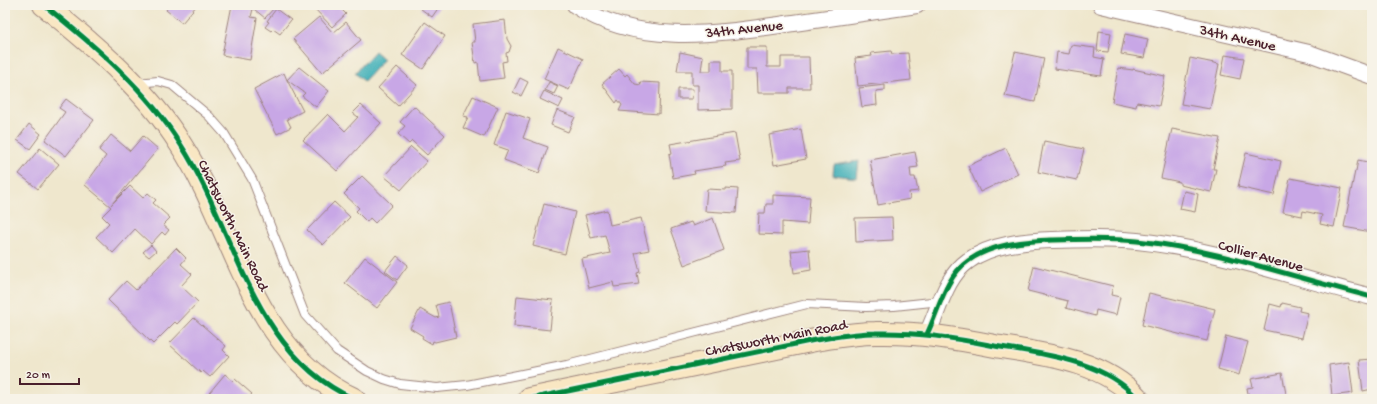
<svg xmlns="http://www.w3.org/2000/svg" width="1377" height="404" viewBox="0 0 1377 404" font-family="'Gochi Hand',sans-serif">
	<rect width="100%" height="100%" fill="#f7f3e8"/>
	<filter id="ink" filterUnits="userSpaceOnUse"><feTurbulence type="fractalNoise" baseFrequency=".025" numOctaves="2"/><feDisplacementMap in="SourceGraphic" scale="8" xChannelSelector="R" yChannelSelector="G"/><feConvolveMatrix kernelMatrix="1 2 1 2 8 2 1 2 1" color-interpolation-filters="sRGB"/></filter>
	<filter id="wash" filterUnits="userSpaceOnUse"><feTurbulence type="fractalNoise" baseFrequency=".012" numOctaves="4" result="noise"/><feDisplacementMap in="SourceGraphic" scale="16" xChannelSelector="R" yChannelSelector="G"/><feGaussianBlur stdDeviation="0.9" result="paint"/><feColorMatrix in="noise" values="0 0 0 0 0 0 0 0 0 0 0 0 0 0 0 0 0 1.4 0 .05"/><feComposite in="paint" operator="in"/></filter>
	<g filter="url(#wash)">
		<rect width="100%" height="100%" fill="#efe7cd"/>
		<path fill="#3eafb7" stroke="#446771" d="M375 51 384 59 364 81 355 73Z
			M859 161 857 178 833 175 834 165Z"/>
		<g id="blocks">
			<path fill="#c8a7e6" d="M170 5H197L182 23 166 10Z
				M232 5 253 9 251 17 257 18 250 60 222 55Z
				M249 5H270L274 8 265 18Z
				M313 5H337L346 14 332 27 312 6Z
				M424 5H435L439 7 432 17 421 9Z
				M276 9 291 20 280 34 273 29 271 31 265 27 269 22 267 21Z
				M319 17 333 33 346 22 361 40 322 73 293 39Z
				M505 20 507 39 511 46 509 52 506 53 507 61 502 62 504 78 480 81 478 62 475 63 472 42H475L473 24Z
				M425 22 445 36 423 69 402 55Z
				M1099 31 1111 33 1108 52 1097 51Z
				M1125 34 1148 39 1144 58 1121 54Z
				M1071 45 1095 48 1094 57 1104 59 1101 76 1055 69 1057 52 1069 54Z
				M558 47 583 59 569 90 544 79Z
				M747 47H767V67H781V57H809L810 88H789V93H758L757 69H747Z
				M891 51 892 54 908 53 911 80 858 86 855 58 872 56 871 53Z
				M680 52 703 57 701 71H711V60H722V71H732V109L698 110V85H692V71H677Z
				M1015 52 1044 58 1035 102 1005 96Z
				M1225 55 1244 58 1240 79 1221 75Z
				M1190 58 1219 64 1210 109 1181 104Z
				M299 67 329 91 316 107 302 96 305 93 287 80 303 111 287 119 291 127 277 134 254 89 284 73 287 80Z
				M397 67 417 85 398 106 378 88Z
				M1118 68 1133 70V69L1165 76 1159 106 1137 102 1136 107 1112 102Z
				M619 69 625 76 627 74 635 84 641 85 640 82 660 83 659 114 619 111 622 105 618 100 616 103 602 84Z
				M520 78 528 82 521 96 513 92Z
				M549 82 558 86 554 94 545 90Z
				M885 85V90L876 91 877 105 862 107 859 88Z
				M678 89H693L692 99H678Z
				M544 91 563 100 559 108 540 99Z
				M473 96 498 107 484 137 463 128 468 117 463 116Z
				M66 99 94 120 66 156 45 140 65 112 59 108Z
				M361 105 381 123 337 171 303 140 328 114 345 131 358 117 353 113Z
				M414 106 445 135 427 155 412 141 409 144 398 134 405 126 400 122Z
				M557 110 575 117 568 132 551 125Z
				M506 111 530 119 523 138 548 147 539 173 504 160 508 150 494 145Z
				M29 124 41 134 30 149 17 140Z
				M801 129 806 159 774 165 769 135Z
				M1172 129 1220 138 1213 169H1216L1211 192 1180 185V182L1161 178Z
				M735 133 740 161 725 163 726 166 694 171 695 174 673 178 669 154 672 153 670 144Z
				M111 135 130 151 143 136 158 149 111 205 130 186 143 198 148 193 156 200 153 203 170 218 163 225 169 230 165 235 162 232 151 244 135 229 113 253 96 237 109 223 102 216 111 207 85 185 106 156 99 150Z
				M1044 141 1084 149 1077 180 1038 172Z
				M411 147 427 161 401 190 384 176Z
				M40 148 59 164 38 189 19 174Z
				M1006 148 1018 174 980 192 968 166Z
				M915 152 918 167 910 168 911 177H915L918 191 909 192 910 199 878 205 870 160Z
				M1246 153 1281 161 1274 195 1238 187Z
				M1358 160 1372 163 1371 232 1344 227 1355 171H1356Z
				M362 176 392 205 375 223 370 218 367 222 356 211 359 208 344 194Z
				M1290 178 1342 188 1334 227 1320 224 1322 215 1303 211 1302 216 1283 212Z
				M726 188 738 189 736 213 705 211 707 189 726 190Z
				M1184 191 1198 194 1195 212 1180 209Z
				M773 195 810 197 808 224 782 222V235L758 234 759 213H765L766 204H773Z
				M334 202 350 217 323 245 307 230Z
				M544 204 575 212 565 254 533 246Z
				M607 210 610 225 641 218 649 250 635 253 640 272 637 273 639 284 614 287 613 282 589 288 582 259 610 253 605 235 591 238 585 215Z
				M892 217 893 240 856 242 855 218Z
				M713 218 724 250 684 265 671 229 691 222 693 226Z
				M151 245 156 251 149 257 143 252Z
				M176 248 186 258 181 264 192 274 181 286 198 302 177 324 175 322 153 344 108 300 126 281 136 290Z
				M809 249 811 270 794 273 791 251Z
				M397 256 408 265 397 280 385 271Z
				M365 257 397 282 377 308 345 283Z
				M1034 266 1113 286 1111 295 1120 297 1116 315 1096 310 1095 316 1066 308 1068 301 1028 291Z
				M1149 293 1215 309 1207 341 1142 325Z
				M517 296 553 300 550 330 514 326Z
				M449 302 456 337 435 342 433 341 432 344 422 338 423 336 410 328 420 309 436 318 439 317 436 305Z
				M1282 303 1300 307 1299 311 1308 313 1302 338 1264 330 1270 304 1281 307Z
				M194 318 226 346 223 350 229 356 210 377 203 371 201 373 169 344Z
				M1226 336 1248 342 1239 375 1218 369Z
				M1372 359V389L1363 391 1359 360Z
				M1349 362 1353 393 1332 396 1329 365Z
				M1282 373 1287 399H1249L1247 388 1253 387 1251 379Z
				M225 374 233 381 235 379 252 394 250 396 254 399H204Z"/>
		</g>
	</g>
	<g filter="url(#ink)">
		<use href="#blocks" fill-opacity="0" stroke="#9c837c" stroke-width="1"/>
		<g fill="none" stroke-linecap="round" stroke-linejoin="round">
			<g stroke="#9c837c" stroke-width="10">
				<path id="lane" d="M137 83 158 81 172 85 209 116 224 133 252 179 305 315 337 351 367 371 384 379 400 384 437 388 467 385 567 365 807 304 866 307 894 306 941 301"/>
			</g>
			<g stroke="#9c837c" stroke-width="18">
				<path id="street" d="M575 5C640 48 721 33 794 23 835 17 876 11 917 5
					M1101 5 1309 53 1372 76
					M927 334C939 310 945 277 968 261 991 244 1025 241 1052 240 1081 239 1108 238 1137 241 1217 249 1294 278 1372 297"/>
			</g>
			<g stroke="#9c837c" stroke-width="24">
				<path id="secondary" d="M44 5C94 45 147 90 181 145 236 230 252 354 354 399
					M529 399 815 340C835 337 854 333 875 333 918 332 954 338 995 346 1044 354 1103 360 1138 399"/>
			</g>
			<use href="#lane" stroke="#fff" stroke-width="8"/>
			<use href="#street" stroke="#fff" stroke-width="16"/>
			<use href="#secondary" stroke="#f9e7c3" stroke-width="22"/>
			<g stroke="#f7f3e8" stroke-width="8">
				<path id="cycleway" d="M44 5C94 45 147 90 181 145 236 230 252 354 354 399
					M927 334C939 310 945 277 968 261 991 244 1025 241 1052 240 1081 239 1108 238 1137 241 1217 249 1294 278 1372 297
					M529 399 815 340C835 337 854 333 875 333 918 332 954 338 995 346 1044 354 1103 360 1138 399"/>
			</g>
			<use href="#cycleway" stroke="#00873e" stroke-width="5"/>
		</g>
	</g>
	<g text-anchor="middle" stroke-width="3" stroke-linejoin="round" paint-order="stroke">
		<g font-size="15" fill="#4a1f2b" stroke="#f7f3e8">
			<text transform="translate(744 28) rotate(-6)" y="5">34th Avenue</text>
			<text transform="translate(1238 37) rotate(13)" y="5">34th Avenue</text>
			<text transform="translate(234 225) rotate(64)" y="5">Chatsworth Main Road</text>
			<text transform="translate(1261 255) rotate(15)" y="5">Collier Avenue</text>
			<text transform="translate(776 337) rotate(-11)" y="5">Chatsworth Main Road</text>
		</g>
	</g>
	<rect width="1377" height="404" fill="none" stroke="#f7f3e8" stroke-width="20"/>
	<path d="M20 378v6h59v-6" fill="none" stroke="#4a1f2b" stroke-width="2"/>
	<text x="26" y="378" font-size="12" fill="#4a1f2b" stroke="#f7f3e8" stroke-width="3" paint-order="stroke">20 m</text>
</svg>
